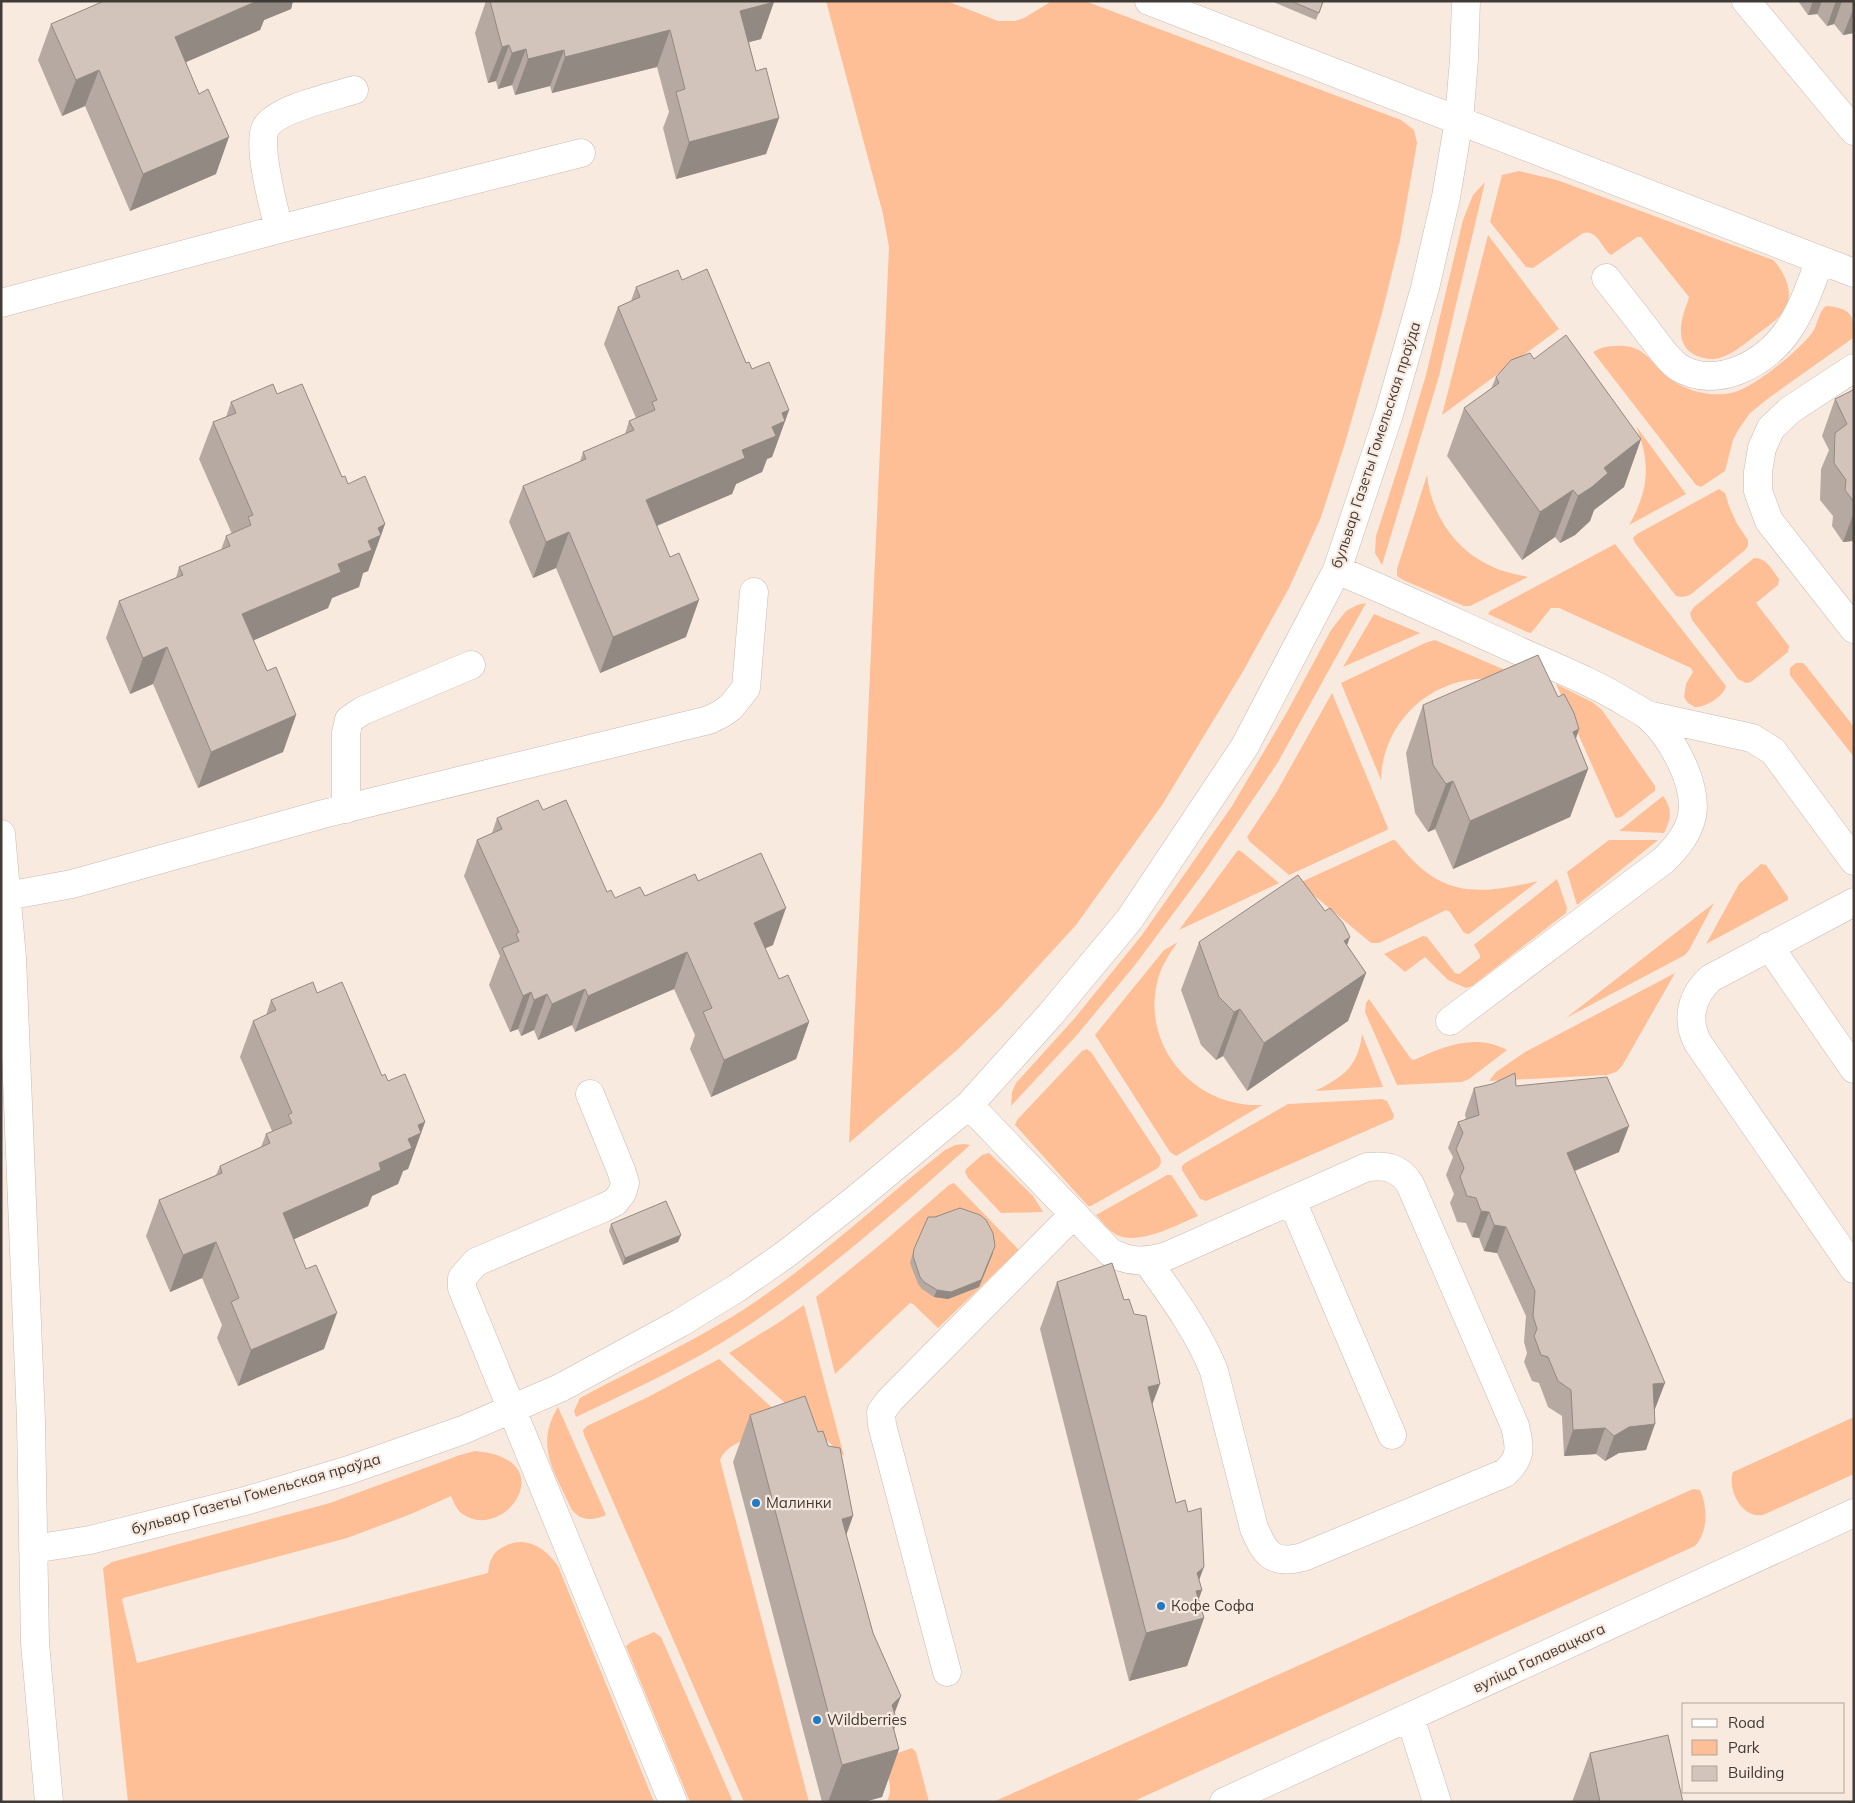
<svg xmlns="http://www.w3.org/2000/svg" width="1855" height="1803" viewBox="0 0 1855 1803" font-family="Mulish,sans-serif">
	<rect width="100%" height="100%" fill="#f9eae0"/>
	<path fill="#febf96" d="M826 1H947L998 21H1015L1024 18 1052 1H1085L1401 120 1414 130 1417 143 1400 240 1382 313 1345 443 1321 517 1289 588 1242 673 1162 805 1076 925 1000 1008 957 1050 849 1143 889 247 883 214Z
		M1519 171 1557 180 1773 260C1780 267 1784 274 1787 283 1795 310 1775 321 1756 335 1747 342 1738 350 1727 355 1718 360 1710 360 1700 357 1681 351 1678 334 1683 316 1684 309 1688 303 1689 297L1641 237H1637L1611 255C1601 247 1597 229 1583 233L1533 268 1526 267 1490 222 1502 175Z
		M1485 182 1439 376 1382 565 1375 553 1376 536 1402 455 1426 375 1463 220 1473 195Z
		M1488 235 1559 329 1442 415Z
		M1826 306C1851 308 1855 315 1853 338L1770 397 1750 413 1738 430 1733 440 1725 471 1701 487 1696 485 1593 352C1599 348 1606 346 1614 346 1648 343 1650 366 1673 381 1689 392 1716 398 1735 392 1756 386 1799 350 1812 333 1818 325 1818 312 1826 306Z
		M1636 426 1686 494 1629 525C1649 490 1651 464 1636 426Z
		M1427 475C1431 514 1455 550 1491 566 1502 572 1515 574 1528 577L1470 606H1464L1403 580 1397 576V569Z
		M1719 489 1725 493 1729 506 1737 524 1748 540V546L1745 550 1690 595 1682 597 1676 596 1635 543 1633 538 1637 534Z
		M1615 544 1726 686C1724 696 1705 708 1695 707L1688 703 1684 697 1686 684 1693 672 1691 668 1559 608H1551L1531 633 1527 632 1488 614 1490 611Z
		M1754 558C1766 557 1773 571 1779 579L1778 585 1756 603 1789 646 1788 652 1751 682 1746 683 1738 679 1692 620 1690 613 1694 607Z
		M1366 603 1278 762 1204 872 1135 965 1076 1036 1011 1106 1012 1092 1016 1083 1074 1019 1142 935 1232 806 1287 712 1331 630 1346 611 1357 605Z
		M1374 614 1420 633 1343 667Z
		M1435 640 1545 687C1523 684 1499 677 1477 679 1424 683 1382 727 1381 780L1341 683 1425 643Z
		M1796 663H1803L1806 666 1854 727V757L1792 678 1790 675V668Z
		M1556 684 1592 702 1602 710 1655 786V791L1652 793 1621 817 1617 818 1615 817Z
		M1332 693 1388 828 1387 830 1289 875 1250 842 1247 837 1276 793Z
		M1663 796C1673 810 1671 818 1664 833L1619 831Z
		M1393 840 1396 841C1439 897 1474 896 1538 881L1469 934 1464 933 1450 912 1446 910 1379 943H1371L1299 883Z
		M1609 840H1658L1577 905 1567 872Z
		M1238 850 1242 852 1279 883 1179 930Z
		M1761 864 1766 865 1788 897V900L1706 944 1739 884Z
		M1557 879 1567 908 1566 913 1472 986 1466 988 1448 980 1425 957 1405 972 1384 954 1423 936 1427 937 1455 973 1459 974 1480 958V955L1474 945 1475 944Z
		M1714 903 1689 950 1685 955 1566 1018Z
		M1178 942C1169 954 1160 968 1157 983 1142 1048 1196 1108 1262 1105L1176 1156 1170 1152 1095 1035 1164 950Z
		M1675 973 1622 1066 1616 1072 1607 1075 1489 1081 1496 1072 1525 1052Z
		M1369 999 1411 1059 1414 1060C1444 1046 1476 1033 1507 1050L1469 1079 1462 1082 1397 1085 1365 1012 1366 1003Z
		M1362 1034 1383 1087 1315 1091C1343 1077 1358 1067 1362 1034Z
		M1087 1049 1091 1052 1160 1157 1161 1163 1158 1168 1091 1206H1088L1015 1125 1017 1120 1082 1051Z
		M1382 1099 1387 1101 1394 1115 1393 1119 1206 1201 1200 1199 1182 1170V1166L1185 1163 1288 1104Z
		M964 1144 970 1145C898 1210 824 1275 743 1329 691 1364 632 1390 576 1417L574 1411 580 1398C643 1364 707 1336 765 1295 829 1250 885 1197 945 1150L955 1145Z
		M989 1153 1033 1196 1043 1212 1001 1213 968 1178 965 1172 966 1169 982 1155Z
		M1167 1175H1171L1174 1179 1198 1216C1177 1225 1142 1244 1119 1236 1109 1232 1103 1222 1096 1215Z
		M954 1183 1019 1250 938 1328 913 1304 910 1303 835 1374 816 1297 881 1244 949 1185Z
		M804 1305 844 1456 729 1353 778 1323Z
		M719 1359 795 1429C772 1434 730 1436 720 1460L809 1802H744L584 1435 583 1430 587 1426 648 1397Z
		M558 1407 606 1515C593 1521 581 1521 572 1510 555 1473 534 1446 558 1407Z
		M1854 1417V1474L1763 1515C1742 1519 1727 1490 1733 1472Z
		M475 1451C567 1459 501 1547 460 1512 456 1508 453 1501 451 1496L411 1514 347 1538 123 1598 122 1600 137 1663 488 1573C489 1568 489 1562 492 1558 495 1551 501 1548 507 1545 528 1536 546 1549 558 1566L654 1802H128L103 1568 112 1562 330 1503 460 1455Z
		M1693 1489 1700 1490C1708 1507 1708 1532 1695 1546L1132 1802H993Z
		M654 1632 661 1637 733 1802H690L627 1649 626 1646 631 1642Z
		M912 1748 916 1752 929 1802H886C897 1787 881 1771 889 1756Z"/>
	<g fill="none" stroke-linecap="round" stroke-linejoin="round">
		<g stroke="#c9bab1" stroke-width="29">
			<path id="minor" d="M1149 1 1854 273
				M1746 1 1854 131
				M279 229C274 209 256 142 266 127 278 108 332 97 354 90
				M1606 278C1621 297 1636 316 1651 336 1659 346 1667 359 1678 367 1716 391 1767 363 1789 329 1803 308 1811 284 1820 260
				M1 303 291 226 581 153
				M1854 368 1790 410 1771 428 1762 448 1758 472V491L1769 521 1854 629
				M1337 570C1402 597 1465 627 1528 655 1562 670 1596 684 1627 703 1634 707 1641 711 1647 715 1671 735 1698 784 1692 816 1688 834 1677 847 1664 860L1450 1021
				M1647 715 1752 738 1773 751 1854 861
				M346 809V733L349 720 362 711 471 665
				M1 834 12 958 31 1420 35 1643 49 1802
				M7 896 72 884 323 814 709 720 721 714 731 707 746 688 754 592
				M1854 902 1711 978C1692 995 1685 1019 1698 1043L1854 1269
				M1769 946 1854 1069
				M590 1094 621 1170 625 1183 622 1193 615 1202 603 1208 476 1262 462 1278V1288L673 1802
				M969 1105 1110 1252C1130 1263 1146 1262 1167 1256L1367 1167C1386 1165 1399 1167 1410 1184L1515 1426C1520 1448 1522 1457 1505 1473L1303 1557C1272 1565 1265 1554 1254 1528L1214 1371C1198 1331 1172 1296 1147 1261
				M1292 1201 1392 1435
				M33 1549 90 1540 245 1501 349 1470 463 1430 560 1388 680 1323 737 1288 786 1254 856 1199 969 1105 1050 1015 1129 920 1245 746 1337 570 1389 414 1425 288 1446 197 1459 120 1464 59 1466 1
				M947 1672 882 1425 881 1412 890 1400 1074 1214
				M1410 1717 1437 1802
				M1224 1802 1854 1513"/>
		</g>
		<use href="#minor" stroke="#fff" stroke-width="28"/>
	</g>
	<path fill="#b5a9a1" d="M104 1H293L291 9 264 20 260 30 186 62 216 174 130 211 85 106 62 116 38 60 51 24Z
		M486 1H774L761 39 749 42 756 71 779 118 766 154 676 179 663 128 669 112 657 67 552 93 550 86 515 95 512 85 498 89 496 81 488 83 475 33Z
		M1271 1H1324L1316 20Z
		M1798 1H1854V33L1843 35 1834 24 1827 26 1817 14 1808 15Z
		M682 280 746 363 789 410 772 457 767 459 762 472 736 484 732 494 657 526 686 637 600 673 556 568 533 578 509 522 523 486 580 462 583 452 625 434 629 421 636 418 604 344 618 307 631 301 636 287Z
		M1534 359 1641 439 1624 487 1594 510 1590 521 1575 535 1560 543 1555 537 1522 560 1447 456 1464 408 1491 389 1496 377Z
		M1854 389V544L1852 541 1843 542 1832 526 1833 516 1820 500 1821 469 1829 450 1822 436 1835 399 1851 391Z
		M277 394 342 477 385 524 368 571 363 573 359 587 332 598 328 608 253 640 267 671 296 715 283 752 198 788 153 684 130 694 106 638 119 601 176 578 179 567 221 550 226 536 232 534 199 459 213 422 226 417 231 402Z
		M1558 697 1579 729 1576 739 1588 769 1570 817 1453 869 1435 829 1428 832 1415 813 1406 753 1423 705Z
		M543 810 607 892 615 898 645 896 698 881 773 945 765 948 779 979 809 1022 796 1059 711 1097 690 1049 695 1035 674 989 575 1032 572 1025 538 1040 534 1030 521 1036 518 1029 510 1032 489 985 500 956 464 876 477 840 492 833 497 818Z
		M1199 942 1347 945 1366 973 1348 1021 1247 1091 1223 1056 1216 1060 1201 1045 1181 990Z
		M317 993 382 1076 425 1122 408 1169 403 1171 398 1184 372 1196 368 1206 294 1239 324 1349 238 1386 217 1338 222 1325 202 1278 170 1292 146 1236 159 1200 216 1175 220 1166 261 1147 266 1134 272 1131 240 1057 253 1021 266 1015 271 1000Z
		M1516 1086 1619 1152 1575 1171 1655 1409H1654L1646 1450 1619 1453 1605 1461 1596 1454 1564 1456 1562 1416 1548 1407 1539 1383 1532 1381 1524 1362 1527 1353 1524 1342 1526 1316 1497 1253 1484 1251 1479 1238 1472 1237 1466 1223 1457 1222 1450 1203 1454 1194 1446 1175 1453 1157 1448 1148 1458 1122 1466 1120 1465 1114 1474 1088Z
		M935 1217 993 1253 979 1287 948 1299 934 1297 922 1289 918 1284 910 1263 914 1249Z
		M611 1224 681 1235 678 1242 623 1265 609 1231Z
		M1057 1282 1152 1404 1176 1503 1202 1590 1199 1599 1204 1618 1187 1666 1129 1681 1040 1329Z
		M750 1415 846 1535 895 1712 894 1730 899 1749 882 1797 864 1802H822L733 1462Z
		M1590 1753 1683 1802H1572Z"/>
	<path fill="#938983" d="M257 1H293L291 9 264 20 260 30 161 73 175 37Z
		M1813 1H1822L1817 14 1808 15Z
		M1836 1H1842L1834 24 1827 26Z
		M774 2 761 39 727 48 740 11Z
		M1854 7V33L1843 35Z
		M670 30 657 67 552 93 565 57Z
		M509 45 496 81 488 83 502 47Z
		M526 49 512 85 498 89 512 53Z
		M564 50 550 86 515 95 528 59Z
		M99 70 85 106 62 116 76 80Z
		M779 118 766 154 676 179 689 142Z
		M229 137 216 174 130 211 143 174Z
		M789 410 772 457 767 459 762 472 736 484 732 494 632 536 646 500 742 450 772 427 782 413Z
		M1641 439 1624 487 1594 510 1590 521 1575 535 1560 543 1578 496 1604 468Z
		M1573 490 1555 537 1522 560 1540 512Z
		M1854 512V535L1852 541 1843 542Z
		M385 524 368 571 363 573 359 587 332 598 328 608 229 651 242 614 338 564 378 528Z
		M569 532 556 568 533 578 546 542Z
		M699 600 686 637 600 673 613 637Z
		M167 647 153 684 130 694 143 658Z
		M296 715 283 752 198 788 211 752Z
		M1579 729 1562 777 1573 732Z
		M1588 769 1570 817 1453 869 1470 821Z
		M1453 781 1435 829 1428 832 1446 784Z
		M786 908 773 945 741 959 754 923Z
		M1350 937 1333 985 1344 941Z
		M687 952 674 989 575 1032 588 996Z
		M1366 973 1348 1021 1247 1091 1264 1043Z
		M585 989 572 1025 538 1040 552 1004Z
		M531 992 518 1029 510 1032 523 996Z
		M547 994 534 1030 521 1036 534 1000Z
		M1240 1009 1223 1056 1216 1060 1234 1012Z
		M809 1022 796 1059 711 1097 724 1060Z
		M425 1122 408 1169 403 1171 398 1184 372 1196 368 1206 270 1250 283 1213 379 1163 418 1125Z
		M1629 1126 1619 1152 1557 1178 1567 1153Z
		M1481 1211 1489 1212 1479 1238 1472 1237Z
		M1494 1225 1506 1227 1497 1253 1484 1251Z
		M681 1235 678 1242 623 1265 625 1258Z
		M216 1242 202 1278 170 1292 183 1255Z
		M993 1253 979 1287 948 1299 934 1297 937 1290Z
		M337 1313 324 1349 238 1386 251 1350Z
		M1665 1383 1655 1409 1643 1410 1653 1384Z
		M1160 1384 1142 1432 1148 1387Z
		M1655 1424 1646 1450 1619 1453 1605 1461 1614 1436 1629 1427Z
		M1605 1428 1596 1454 1564 1456 1573 1430Z
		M853 1516 836 1564 842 1519Z
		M1204 1567 1186 1615 1197 1573Z
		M1202 1590 1190 1621 1204 1618 1187 1666 1129 1681 1146 1633 1196 1591Z
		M901 1696 883 1744 892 1705Z
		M897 1721 886 1753 899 1749 882 1797 864 1802H828L842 1765 892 1723Z"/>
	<path fill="#d2c4bb" stroke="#938983" d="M104 1H257L175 37 199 94 208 89 229 137 143 174 99 70 76 80 51 24Z
		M490 1H774V2L740 11 756 71 766 68 779 118 689 142 676 92 685 89 670 30 565 57 564 50 528 59 526 49 512 53 509 45 502 47Z
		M1291 1H1323L1319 13Z
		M707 269 746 363 749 362 752 369 769 362 789 410 782 413 785 421 772 427 776 436 742 450 745 458 646 500 670 557 679 553 699 600 613 637 569 532 546 542 523 486 586 459 583 452 634 430 629 421 655 410 652 402 657 400 618 307 640 297 636 287 678 270 682 280Z
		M1566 335 1641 439 1604 468 1608 473 1592 487 1578 496 1573 490 1540 512 1464 408 1499 383 1496 377 1511 360 1530 353 1534 359Z
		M273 384 277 394 302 384 342 477 345 476 348 484 365 476 385 524 378 528 381 535 368 541 372 550 338 564 341 572 242 614 267 671 276 667 296 715 211 752 167 647 143 658 119 601 183 575 179 567 230 546 226 536 251 525 248 517 253 515 213 422 236 413 231 402Z
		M1854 389V502L1845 490 1846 480 1834 463 1835 433 1847 424 1835 399 1851 391Z
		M1538 655 1558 697 1564 694 1574 713 1579 729 1573 732 1588 769 1470 821 1453 781 1446 784 1433 765 1423 705Z
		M538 800 543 810 566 800 607 892 611 890 615 898 640 887 645 896 695 874 698 881 761 853 786 908 754 923 779 979 788 975 809 1022 724 1060 703 1012 712 1008 687 952 588 996 585 989 552 1004 547 994 534 1000 531 992 523 996 502 948 519 941 516 934 519 932 477 840 502 829 497 818Z
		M1298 875 1325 911 1330 908 1343 923 1350 937 1344 941 1366 973 1264 1043 1240 1009 1234 1012 1219 997 1199 942Z
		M313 982 317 993 342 982 382 1076 385 1074 388 1081 405 1074 425 1122 418 1125 421 1133 408 1139 412 1148 379 1163 381 1170 283 1213 306 1269 316 1265 337 1313 251 1350 231 1302 239 1298 216 1242 183 1255 159 1200 222 1173 220 1166 270 1143 266 1134 292 1123 288 1115 292 1113 253 1021 276 1010 271 1000Z
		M1515 1073 1516 1086 1607 1077 1629 1126 1567 1153 1665 1383 1653 1384 1655 1424 1629 1427 1614 1436 1605 1428 1573 1430 1571 1390 1558 1381 1548 1357 1541 1355 1534 1336 1537 1329 1533 1316 1535 1291 1506 1227 1494 1225 1489 1212 1481 1211 1476 1198 1467 1196 1460 1177 1464 1168 1456 1149 1463 1133 1458 1122 1479 1115 1474 1088 1492 1084Z
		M666 1201 681 1235 625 1258 611 1224Z
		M960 1208 980 1215 986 1220 993 1233 995 1246 981 1280 951 1292 937 1290 924 1282 920 1277 913 1256 914 1249 928 1217H935Z
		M1112 1263 1124 1300 1129 1299 1134 1314 1146 1316 1160 1384 1148 1387 1176 1503 1185 1500 1188 1512 1201 1508 1204 1567 1197 1573 1202 1590 1196 1591 1204 1618 1146 1633 1057 1282Z
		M805 1396 818 1432 823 1431 828 1446 840 1448 853 1516 842 1519 873 1633 901 1696 892 1705 897 1721 892 1723 899 1749 842 1765 750 1415Z
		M1668 1735 1683 1802H1600L1590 1753Z"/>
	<g fill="#1f7ac7" stroke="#f9eae0" stroke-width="2">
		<circle cx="756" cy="1503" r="5"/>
		<circle cx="1161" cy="1606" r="5"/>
		<circle cx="817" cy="1720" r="5"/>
	</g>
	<g text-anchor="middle" stroke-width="4.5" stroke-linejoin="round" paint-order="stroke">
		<g font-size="15" fill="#413b37" stroke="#f9eae0">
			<text transform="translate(1376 445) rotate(-72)" y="5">бульвар Газеты Гомельская праўда</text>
			<text transform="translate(256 1494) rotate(-16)" y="5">бульвар Газеты Гомельская праўда</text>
			<text transform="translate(1539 1658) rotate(-25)" y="5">вуліца Галавацкага</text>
		</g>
		<g font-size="15" fill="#413b37" stroke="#f9eae0" text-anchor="start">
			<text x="766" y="1508">Малинки</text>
			<text x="1171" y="1611">Кофе Софа</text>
			<text x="827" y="1725">Wildberries</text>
		</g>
	</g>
	<rect width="1855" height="1803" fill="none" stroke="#413b37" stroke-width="5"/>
	<rect x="1682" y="1703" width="162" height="90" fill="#f9eae0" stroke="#afa49c"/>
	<rect x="1692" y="1719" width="25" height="8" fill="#ffffff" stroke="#afa49c"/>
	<text x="1728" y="1728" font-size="15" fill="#413b37">Road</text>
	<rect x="1692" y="1740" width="25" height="15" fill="#febf96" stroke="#afa49c"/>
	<text x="1728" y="1753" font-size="15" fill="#413b37">Park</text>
	<rect x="1692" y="1766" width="25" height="15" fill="#d2c4bb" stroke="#afa49c"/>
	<text x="1728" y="1778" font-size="15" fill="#413b37">Building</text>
</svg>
